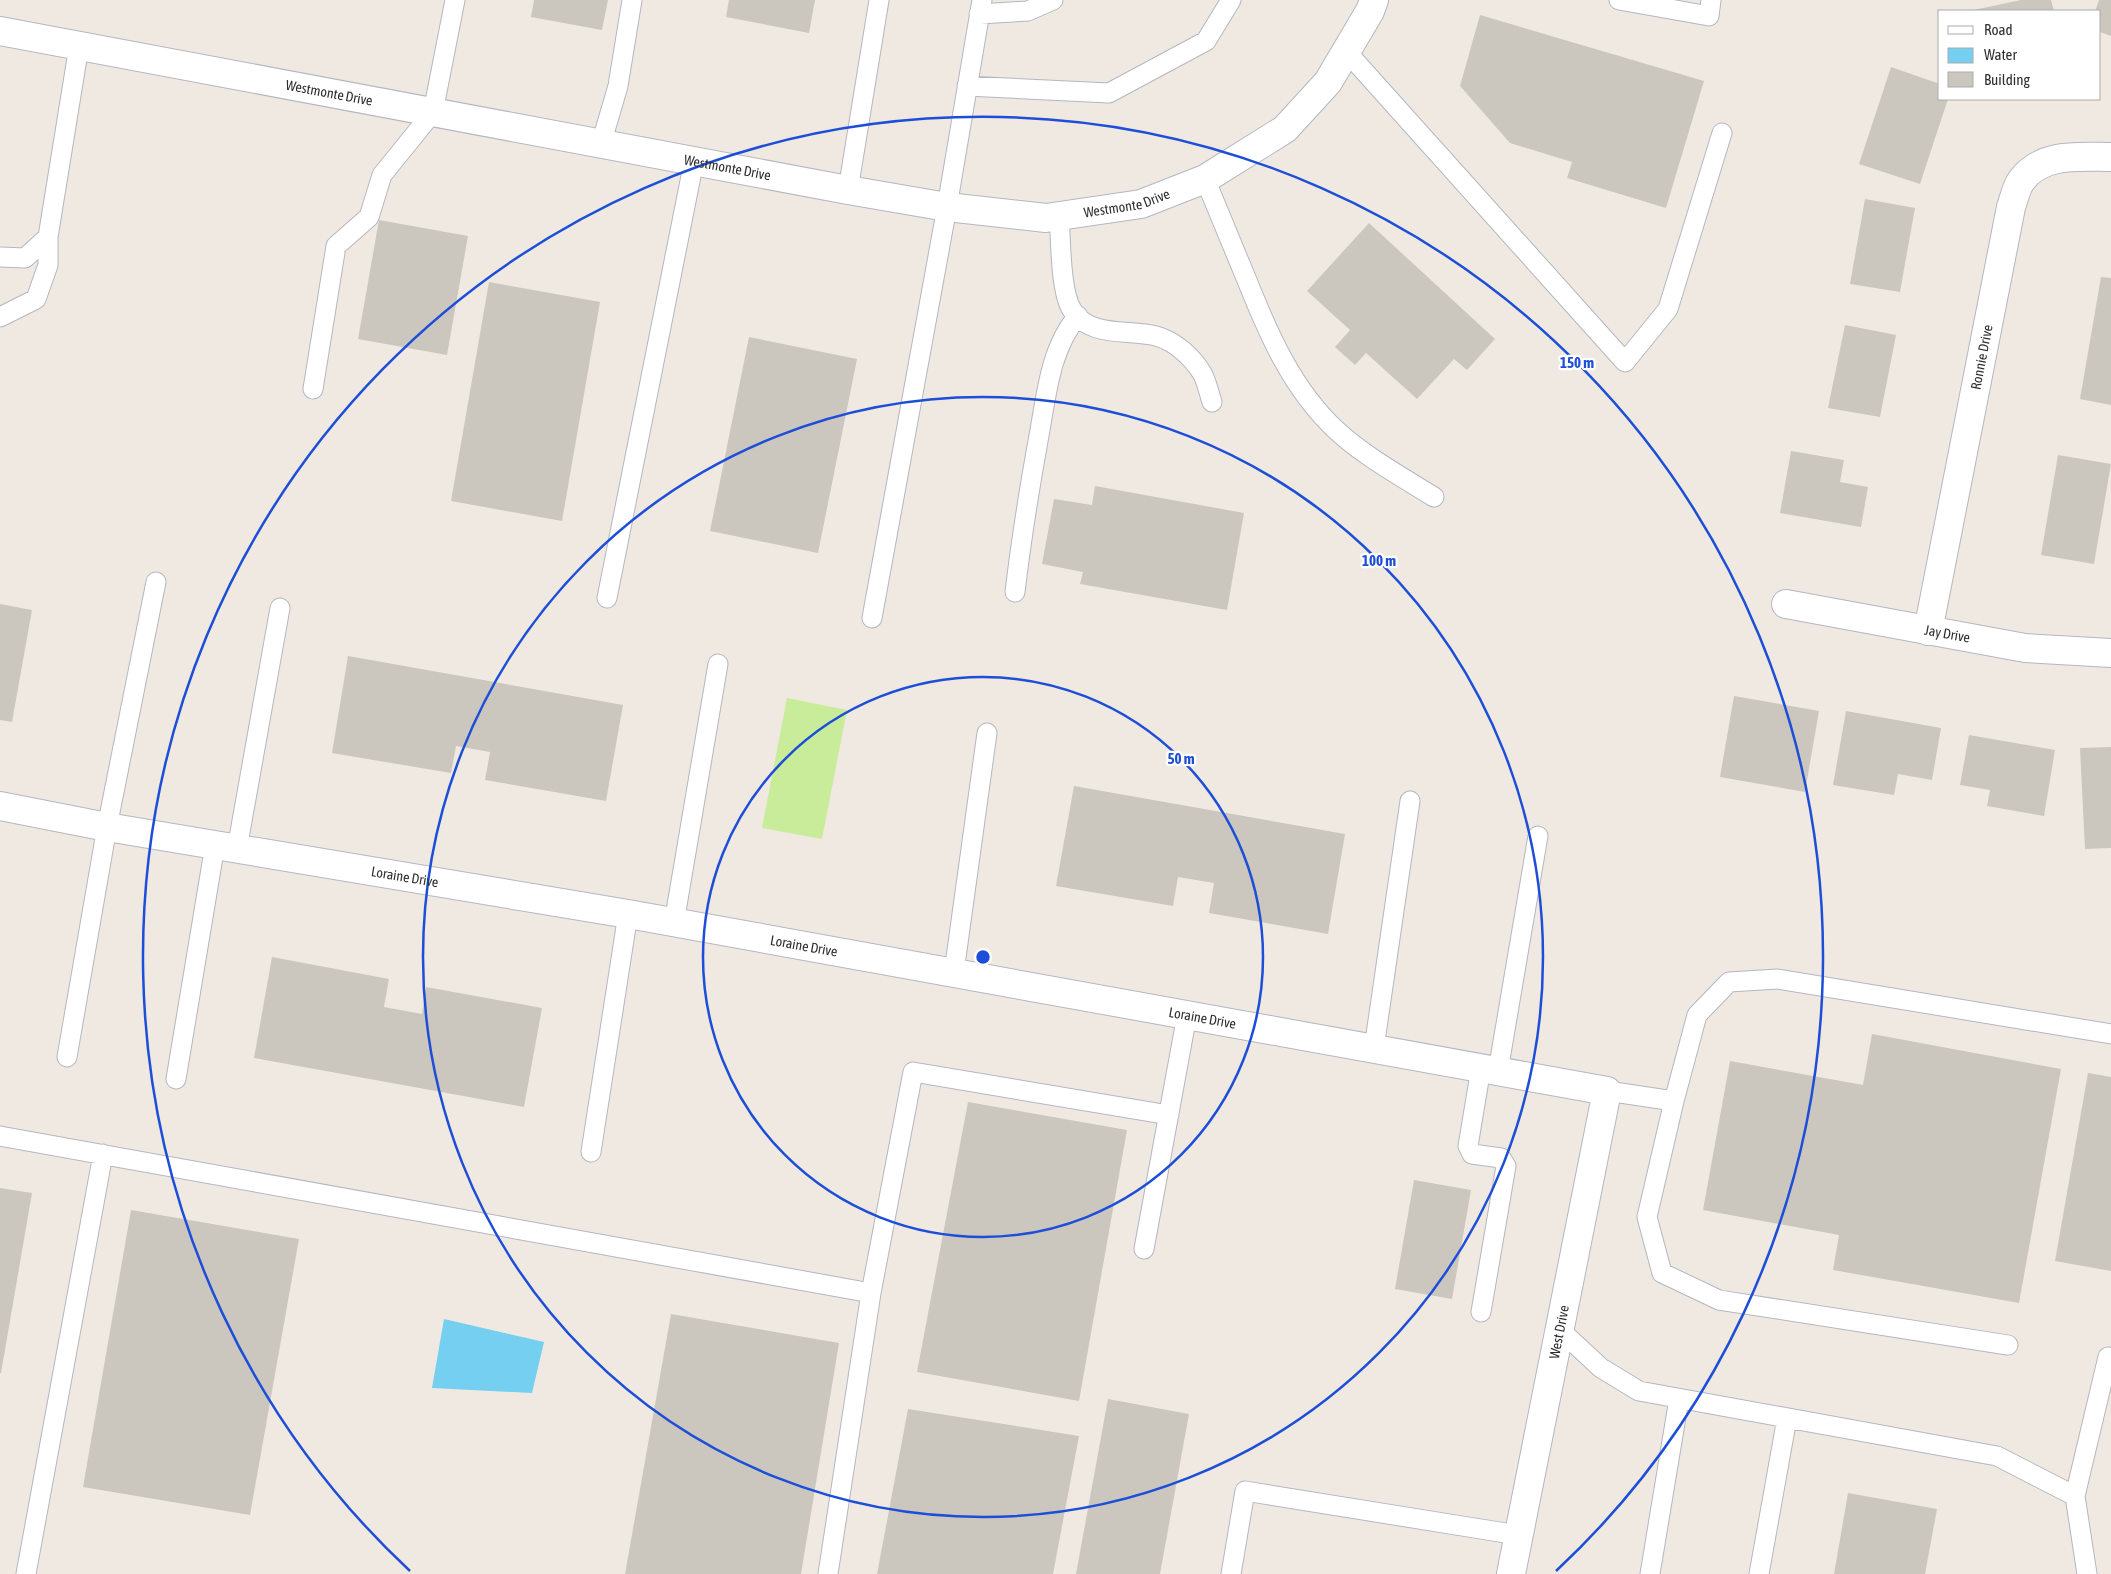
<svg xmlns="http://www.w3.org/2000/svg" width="2111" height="1574" viewBox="0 0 2111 1574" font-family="'Asap Condensed',sans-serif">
	<rect width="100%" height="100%" fill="#efe9e1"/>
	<path fill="#c9ec9a" d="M787 698 847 710 822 839 762 828Z"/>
	<path fill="#75cff0" d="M444 1319 544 1342 532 1393 432 1388Z"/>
	<path fill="#cbc7bf" d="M534 0H608L602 30 531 17Z
		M729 0H815L809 33 726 17Z
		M2021 0H2051L2054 11H1969Z
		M2099 0H2111V36L2100 32V11H2095Z
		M1480 15 1704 81 1666 208 1567 178 1572 162 1510 143 1460 86Z
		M1891 67 1940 84V99H1948L1920 184 1859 164Z
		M1865 199 1915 208 1900 292 1850 284Z
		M379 220 468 236 447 355 358 339Z
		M1369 223 1495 339 1467 370 1454 359 1417 399 1366 353 1355 365 1335 347 1350 330 1307 291Z
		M2101 277 2111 278V405L2080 399Z
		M489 282 600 302 562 521 451 501Z
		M1845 325 1896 335 1880 417 1828 408Z
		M749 337 857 359 818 553 710 531Z
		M1791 451 1844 460 1840 482 1868 487 1861 527 1780 513Z
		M2058 455 2111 464 2094 564 2041 555Z
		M1095 486 1244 513 1227 610 1080 584 1083 572 1042 564 1054 499 1092 505Z
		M0 604 32 610 12 722 0 720Z
		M348 656 623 705 606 801 485 780 490 752 456 746 451 773 332 753Z
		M1734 696 1819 711 1805 792 1720 777Z
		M1846 711 1941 728 1932 780 1898 774 1894 795 1833 785Z
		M1969 735 2055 750 2044 816 1987 806 1990 790 1960 785Z
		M2111 747V848L2085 849 2080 748Z
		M1074 786 1345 834 1328 934 1209 913 1214 883 1178 877 1173 906 1056 886Z
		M272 957 389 979 384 1007 422 1014 426 987 542 1008 524 1107 254 1058Z
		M1872 1034 2061 1069 2019 1303 1833 1270 1839 1235 1703 1210 1730 1061 1863 1085Z
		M2088 1073 2111 1077V1271L2055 1261Z
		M968 1102 1127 1130 1079 1401 917 1372Z
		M1414 1180 1471 1190 1452 1299 1395 1289Z
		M0 1188 32 1193 1 1373H0Z
		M131 1210 299 1239 250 1515 83 1487Z
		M671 1314 839 1343 801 1574H625Z
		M1108 1399 1189 1414 1160 1574H1076Z
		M908 1409 1079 1436 1053 1574H877Z
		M1848 1493 1937 1509 1925 1574H1834Z"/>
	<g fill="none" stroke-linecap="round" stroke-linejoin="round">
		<g stroke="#b4b7c1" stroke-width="21">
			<path id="service" d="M1619 0 1709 16 1711 0
				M979 14 1028 11 1053 0
				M1346 51 1625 362 1668 309 1722 133
				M967 86 1109 93 1206 41 1231 0
				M601 144 618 86 632 0
				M1205 179C1219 212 1232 245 1246 278 1268 333 1292 389 1336 430 1364 456 1402 477 1434 497
				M848 190 879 0
				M1059 216C1061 239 1060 291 1072 310 1090 338 1127 329 1156 336 1175 341 1192 357 1202 373 1207 382 1209 393 1212 402
				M0 257 25 258 48 237
				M0 317 36 299 48 265V237L79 46
				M313 389 336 246 369 217 382 175 433 112 455 0
				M1015 592C1021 541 1029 491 1038 441 1046 400 1049 349 1078 316
				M607 598 694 161
				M872 618 947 207 982 0
				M237 849 280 608
				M674 923 718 664
				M954 972 987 733
				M1374 1048 1410 801
				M67 1057 107 827 156 582
				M1481 1068 1468 1146 1472 1154 1501 1158 1506 1166 1481 1312
				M1498 1071 1538 836
				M176 1079 215 845
				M1607 1091 1674 1101 1697 1015 1729 982 1778 979 2111 1034
				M1674 1101 1647 1217 1662 1273 1719 1300 2008 1345
				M0 1136 871 1293
				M591 1152 628 914
				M1144 1249 1187 1015
				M1559 1329 1601 1368 1639 1391 1997 1456 2075 1496 2108 1357 2111 1358
				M2075 1496 2087 1574
				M26 1574 103 1154
				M828 1574 871 1293 913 1072 1169 1115
				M1231 1574 1245 1491 1518 1535
				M1650 1574 1679 1399
				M1759 1574 1787 1418"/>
		</g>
		<g stroke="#b4b7c1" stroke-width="30">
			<g id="minor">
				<path id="s1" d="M1786 604 2025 648 2111 653"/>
				<path id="s2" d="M1928 631 2011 207C2014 199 2016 188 2021 181 2042 152 2079 157 2111 157"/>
				<path id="s3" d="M0 806 107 827 628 914 1607 1091 1511 1574"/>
			</g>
		</g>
		<g stroke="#b4b7c1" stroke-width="30">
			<g id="tertiary">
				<path id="s4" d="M0 31 848 190 947 207 1046 218 1141 204 1205 179 1285 129 1328 82 1370 11 1374 0"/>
			</g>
		</g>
		<use href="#service" stroke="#fff" stroke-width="19"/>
		<use href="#minor" stroke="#fff" stroke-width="28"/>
		<use href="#tertiary" stroke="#fff" stroke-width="28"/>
	</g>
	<g fill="none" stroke="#1d4ed8" stroke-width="2.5">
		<circle cx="983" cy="957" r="280"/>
		<circle cx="983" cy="957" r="560"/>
		<path d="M410 1571A840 840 0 1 1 1556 1571"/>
	</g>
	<g text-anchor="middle" stroke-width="4.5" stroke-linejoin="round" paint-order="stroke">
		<g font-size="14" fill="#2e2e2e" stroke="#fff">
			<text dy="5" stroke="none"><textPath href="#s4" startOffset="335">Westmonte Drive</textPath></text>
			<text dy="5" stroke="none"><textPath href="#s4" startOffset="740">Westmonte Drive</textPath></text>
			<text dy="5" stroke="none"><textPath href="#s4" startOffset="1145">Westmonte Drive</textPath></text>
			<text dy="5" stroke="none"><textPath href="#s2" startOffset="279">Ronnie Drive</textPath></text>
			<text dy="5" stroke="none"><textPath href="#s1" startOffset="164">Jay Drive</textPath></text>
			<text dy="5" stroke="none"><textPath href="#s3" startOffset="411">Loraine Drive</textPath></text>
			<text dy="5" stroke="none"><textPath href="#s3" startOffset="816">Loraine Drive</textPath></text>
			<text dy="5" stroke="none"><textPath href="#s3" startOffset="1221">Loraine Drive</textPath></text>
			<text transform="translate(1559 1332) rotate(-79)" y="5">West Drive</text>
		</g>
	</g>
	<circle cx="983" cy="957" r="8" fill="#1d4ed8" stroke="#fff" stroke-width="2.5"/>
	<g font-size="15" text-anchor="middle" font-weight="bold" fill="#1d4ed8" stroke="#fff" stroke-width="4.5" stroke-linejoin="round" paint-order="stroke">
		<text x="1577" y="368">150 m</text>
		<text x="1379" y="566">100 m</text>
		<text x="1181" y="764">50 m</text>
	</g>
	<rect x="1938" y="10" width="162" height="90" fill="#ffffff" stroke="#ababab"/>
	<rect x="1948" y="26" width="25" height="8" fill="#ffffff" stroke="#ababab"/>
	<text x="1984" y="35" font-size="15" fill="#2e2e2e">Road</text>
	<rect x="1948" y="48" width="25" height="15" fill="#75cff0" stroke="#ababab"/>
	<text x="1984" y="60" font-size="15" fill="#2e2e2e">Water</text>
	<rect x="1948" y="72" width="25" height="15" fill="#cbc7bf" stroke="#ababab"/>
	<text x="1984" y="85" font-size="15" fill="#2e2e2e">Building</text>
</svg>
